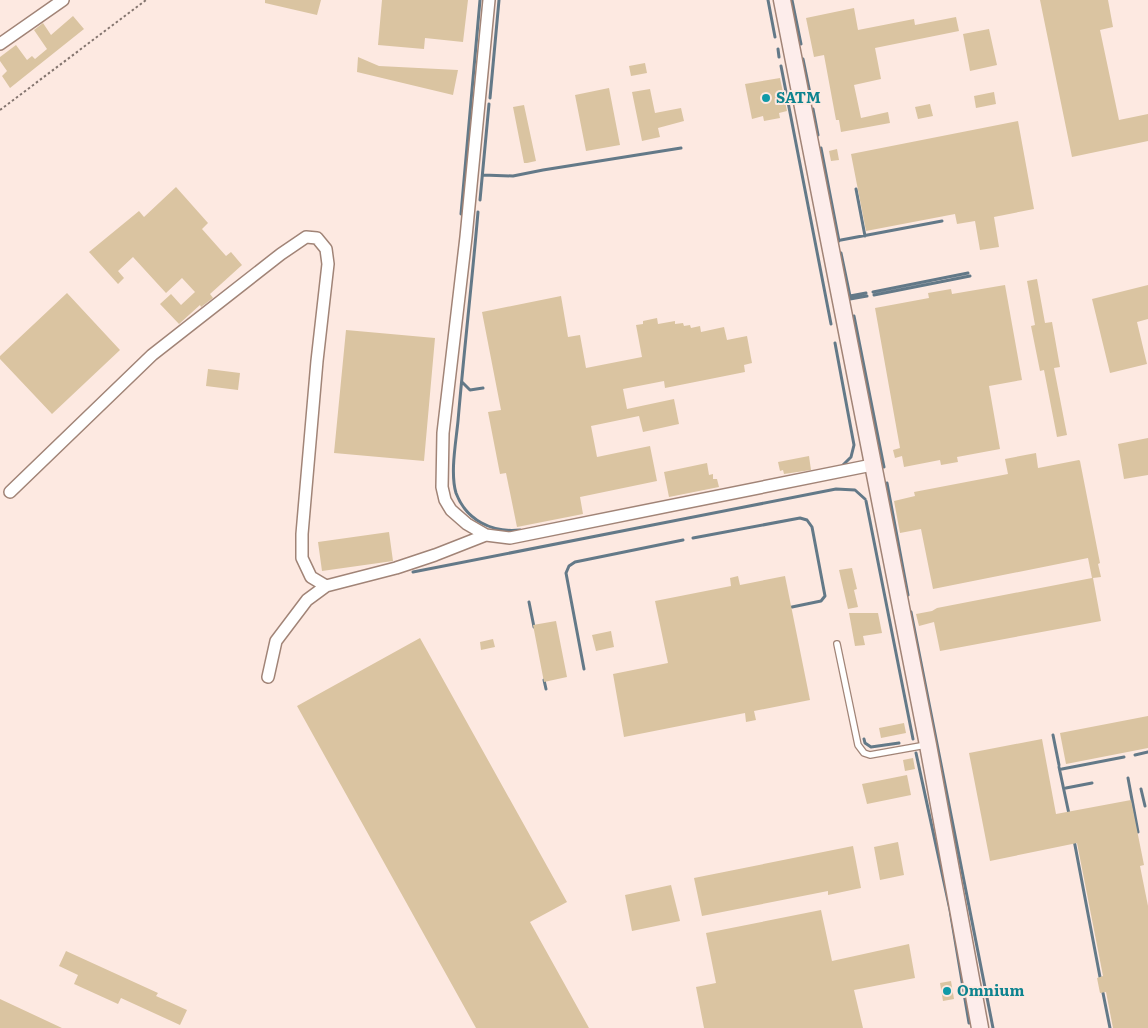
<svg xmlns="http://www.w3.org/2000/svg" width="1148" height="1028" viewBox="0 0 1148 1028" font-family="Literata,serif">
	<rect width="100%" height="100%" fill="#fde9e1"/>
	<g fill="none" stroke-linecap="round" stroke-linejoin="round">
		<path stroke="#637988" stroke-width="3" d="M768 0 775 37
			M792 0 801 44
			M778 49 779 57
			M803 59 811 98
			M781 66 831 324
			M490 98 499 0
			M813 109 818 135
			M821 148 839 241
			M483 175 513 176 543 170 681 148
			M856 189 865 236
			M480 200 489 104
			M478 212C472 282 464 351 458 421 456 442 450 473 456 493 466 520 492 533 520 530
			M461 214 480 0
			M841 240 942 221
			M841 253 850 296 866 293
			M873 292 968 273
			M874 295 970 276
			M850 299 867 296
			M854 316 884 467
			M835 343 854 445 851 457 842 466
			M462 382 470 390 483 388
			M887 483 908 595
			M866 501 913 739
			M693 538 800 518 807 520 812 527 825 596 821 601 792 607
			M413 572 836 489 855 490 865 499
			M529 602 534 627
			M911 612 993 1028
			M584 669 566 573 569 566 575 562 683 540
			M544 680 546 689
			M1053 735 1059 765
			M864 739 865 743 871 747 899 743
			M916 753 950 910 969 1023
			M1135 755 1148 752
			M1059 767 1069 814
			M1062 769 1124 757
			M1128 778 1138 832
			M1066 788 1092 783
			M1141 789 1145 806
			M1074 840 1100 977
			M1103 993 1110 1028"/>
	</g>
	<path fill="#dac4a1" d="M265 0H321L317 15 265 3Z
		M382 0H468L463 42 425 38 424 49 378 45Z
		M1040 0H1108L1113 27 1100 30 1119 120 1148 114V141L1072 157Z
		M854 8 858 30 914 19 915 25 956 17 959 31 875 48 881 79 854 85 861 118 888 112 890 123 841 132 839 120H836L824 55 814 57 806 18Z
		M73 16 84 29 10 88 2 76 7 71 0 61V57L16 45 27 60 32 56 35 59 47 49 34 30 43 23 51 35Z
		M989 29 997 65 970 71 963 34Z
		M358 57 379 66 458 70 453 95 357 72Z
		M645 63 647 73 631 76 629 66Z
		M780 78 787 111 779 113 780 118 764 121 763 116 752 119 745 84Z
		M609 88 620 145 586 151 575 95Z
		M650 89 655 113 681 108 684 121 658 128 660 137 642 141 632 92Z
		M994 92 996 104 976 108 974 96Z
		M930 104 933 116 918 119 915 107Z
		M524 105 536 161 527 163H524L513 107Z
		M1018 121 1034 209 994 217 999 247 980 250 975 221 957 224 955 214 866 231 851 154Z
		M837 149 839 160 831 161 829 151Z
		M176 187 208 223 202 229 226 256 231 252 242 265 210 294 213 298 201 307 200 305 179 324 160 304 171 294 181 305 195 292 182 278 166 293 133 257 118 271 124 278 118 284 89 252 139 211 144 217Z
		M1037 279 1045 323 1052 322 1060 367 1054 368 1067 435 1057 437 1044 370 1040 371 1031 326 1035 325 1027 281Z
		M1005 285 1022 380 989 386 1000 449 957 457 958 462 941 465 940 460 904 467 902 456 895 458 893 450 900 448 875 308 929 298 928 293 951 289 952 294Z
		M1148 285V319L1137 322 1147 364 1110 373 1092 299Z
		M67 293 120 350 52 414 0 359V356Z
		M561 296 568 337 580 335 586 368 642 357 636 325 643 324V321L657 318 658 324 675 321V324L683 323 684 326 690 325 691 328 700 326 701 332 724 327 727 340 747 336 752 363 744 365 745 372 665 388 664 381 623 389 627 409 674 399 679 424 643 432 639 416 591 426 597 457 650 446 657 481 580 497 583 514 517 527 506 473 500 474 488 412 501 410 482 312Z
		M346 330 435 338 424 461 334 453Z
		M208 369 240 373 238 390 206 386Z
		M1148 438V475L1124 479 1118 444Z
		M1036 453 1038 468 1079 460 1080 461 1100 563 1098 564 1101 577 1093 578 1101 621 940 651 934 622 919 626 916 614 932 611 937 608 1092 578 1088 558 933 589 921 529 900 533 894 501 915 496 914 492 1008 474 1005 459Z
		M809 456 811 470 784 474 783 470 780 471 778 462Z
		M707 463 709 475 713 474V479H717L719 487 669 497 664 472Z
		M389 532 393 561 322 571 318 542Z
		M852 568 857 589 854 590 858 607 848 609 839 570Z
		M738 576 740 585 785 576 810 700 754 711 756 720 746 722 745 713 624 737 613 674 668 663 655 601 731 586 730 578Z
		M849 613H878L882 633 863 636 865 645 855 646Z
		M556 621 567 677 544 682 533 625Z
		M611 631 614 647 596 651 592 635Z
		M420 638 567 902 530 922 589 1028H476L297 706Z
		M493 639 495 647 481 650 480 642Z
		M1148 716V748L1066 764 1060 733Z
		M904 723 906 733 881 738 879 728Z
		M1042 739 1056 814 1131 800 1144 865 1140 866 1148 906V1028H1113L1106 992 1100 993 1097 978 1103 976 1077 843 990 861 969 753Z
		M913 758 915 769 905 771 903 760Z
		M907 775 911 795 867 804 862 784Z
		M898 842 904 875 880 880 874 847Z
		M853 846 861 888 828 895V891L702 916 694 878Z
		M671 885 680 921 632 931 625 895Z
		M821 910 832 961 909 944 915 978 854 990 863 1028H704L696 987 716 983 706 933Z
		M66 951 158 993 156 996 187 1010 180 1025 121 998 118 1004 74 984 78 975 59 966Z
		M951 981 954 999 943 1001 940 983Z
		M0 999 62 1028H0Z"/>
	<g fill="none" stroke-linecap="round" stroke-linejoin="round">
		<g stroke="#a18477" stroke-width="8">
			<path id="service" d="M837 644 858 745 864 753 870 755 926 745"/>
		</g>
		<g stroke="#a18477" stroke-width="14">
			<path id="minor" d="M489 0 466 237 443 433 442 487 445 500 451 510 467 524 486 535 510 538 872 465
				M0 44 63 0
				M10 492 152 355 281 254 306 237 317 238 326 249 328 264 317 361 302 534V558L311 577 326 586
				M268 677 276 641 307 600 326 586 396 568 435 555 486 535"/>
		</g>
		<g stroke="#a18477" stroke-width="19">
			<path id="secondary" d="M782 0 928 745 980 1028"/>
		</g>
		<path stroke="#83746e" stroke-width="2" stroke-dasharray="2.5 2.5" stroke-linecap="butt" d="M0 110 146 0"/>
		<use href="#service" stroke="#fff" stroke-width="5.5"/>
		<use href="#minor" stroke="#fff" stroke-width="11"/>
		<use href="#secondary" stroke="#fdedeb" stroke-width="16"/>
	</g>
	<g fill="#0f9aa8" stroke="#fde9e1" stroke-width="2">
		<circle cx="766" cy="98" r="5"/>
		<circle cx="947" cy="991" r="5"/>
	</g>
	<g text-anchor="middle" stroke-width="4" stroke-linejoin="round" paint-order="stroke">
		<g font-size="15" font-weight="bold" fill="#0d838f" stroke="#fde9e1" text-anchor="start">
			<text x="776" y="103">SATM</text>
			<text x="957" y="996">Omnium</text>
		</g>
	</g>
</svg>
